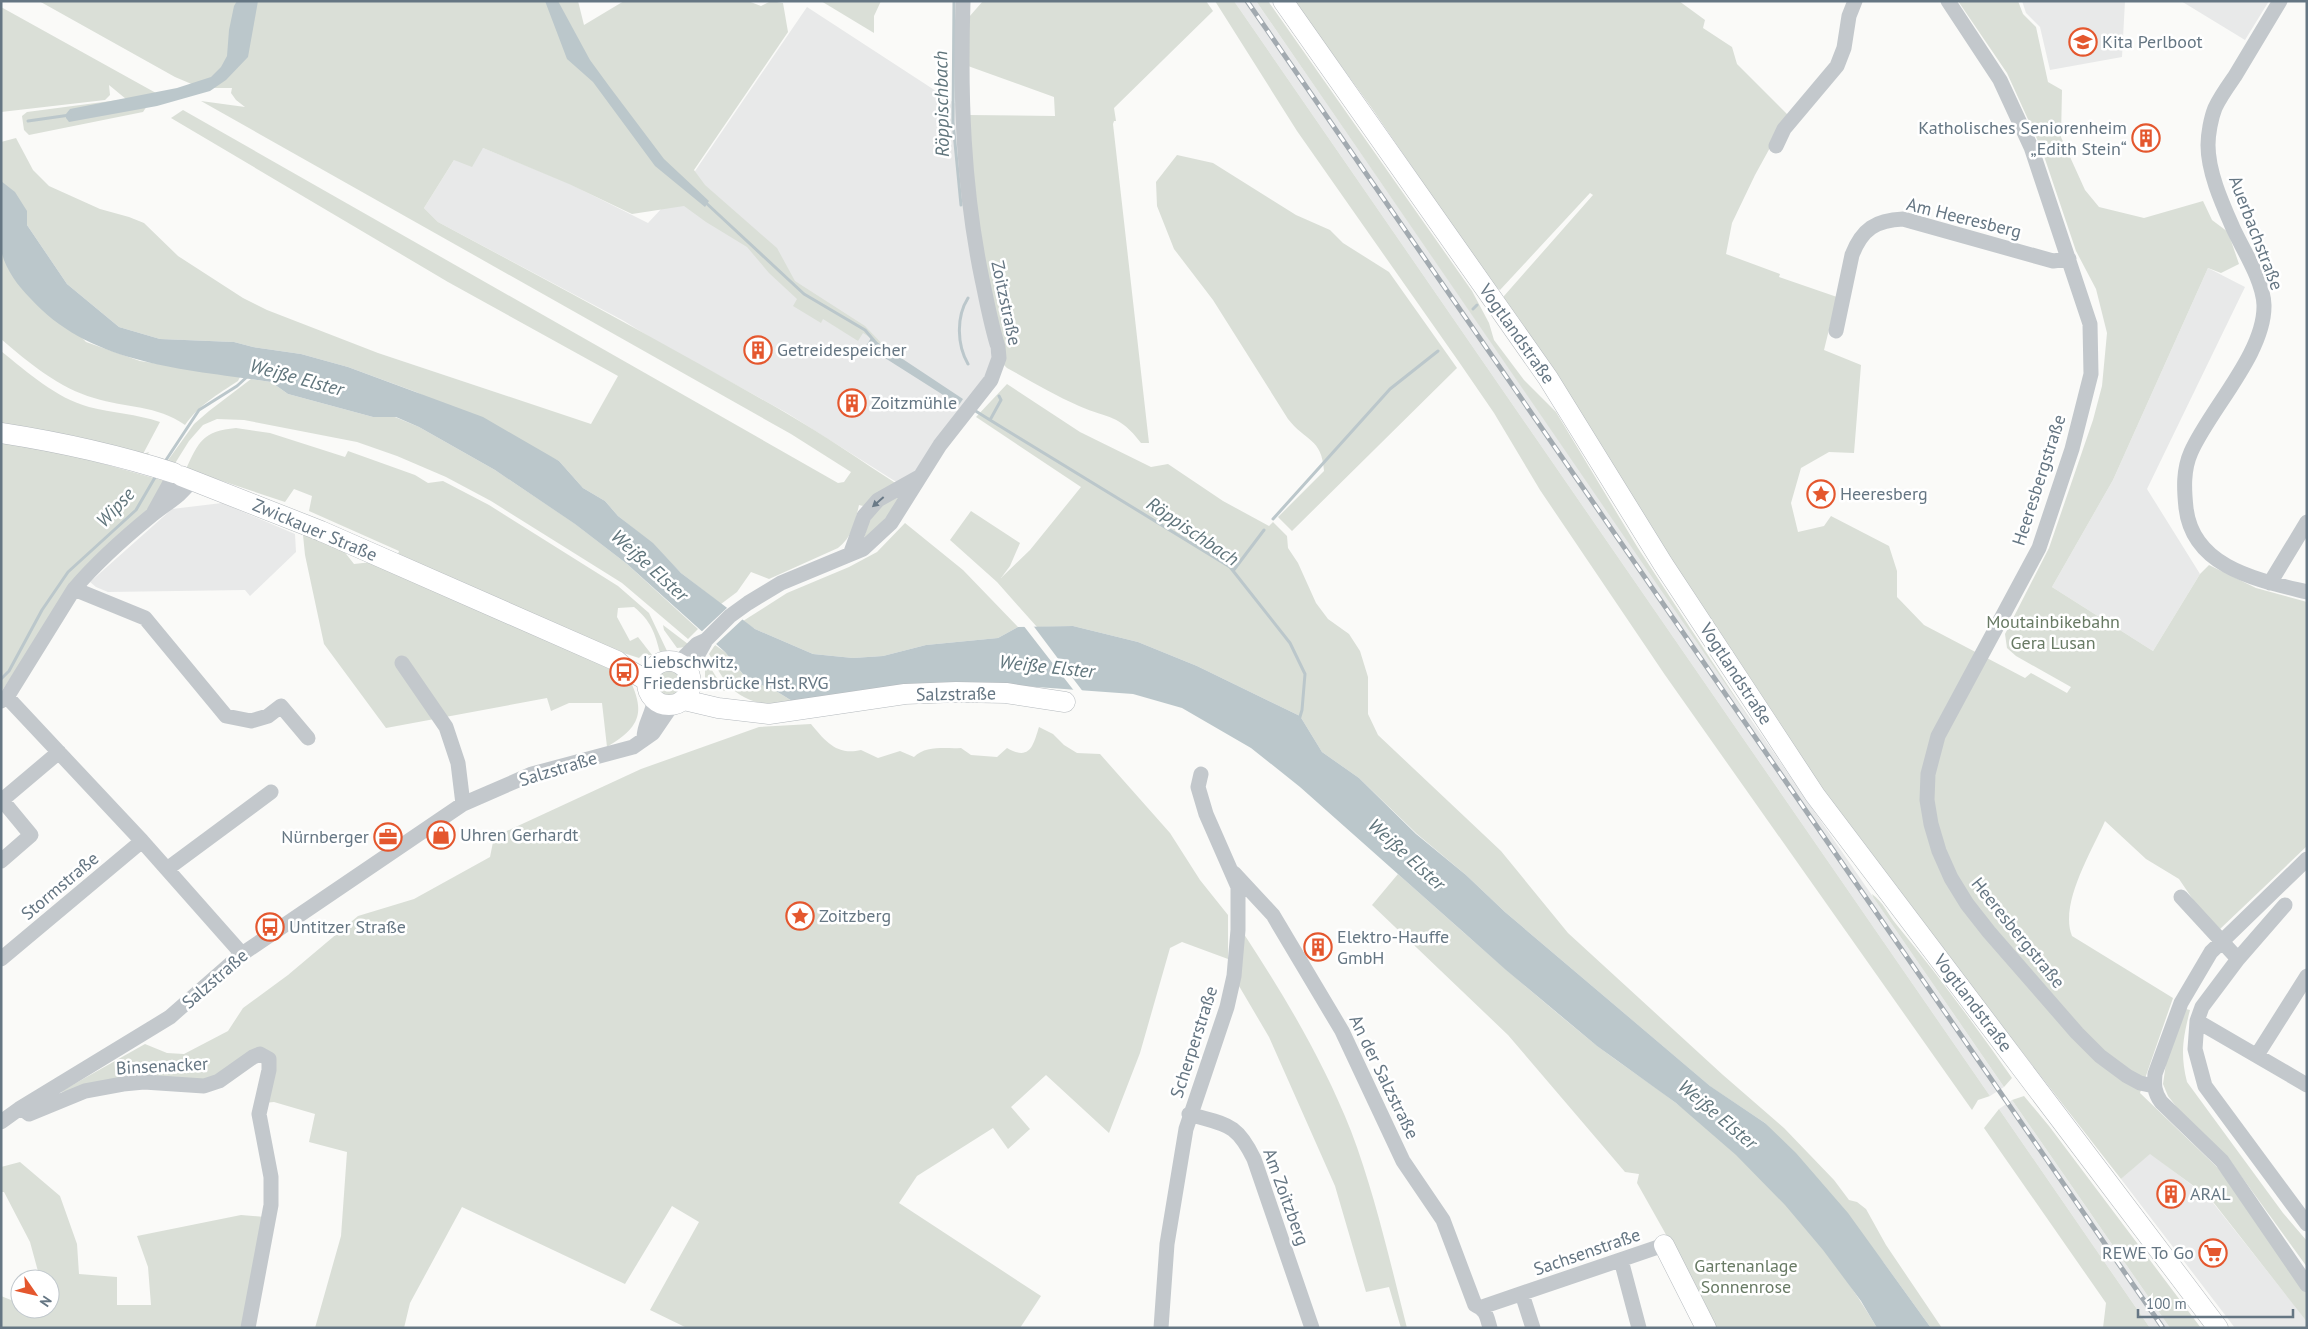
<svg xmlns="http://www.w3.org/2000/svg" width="2308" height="1329" viewBox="0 0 2308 1329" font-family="'PT Sans',sans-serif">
	<rect width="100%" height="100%" fill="#fafaf8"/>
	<path fill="#e8e9e9" d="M1234 1H1256L2004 1087 1990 1096Z
		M2022 1H2125L2122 57 2050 70 2040 27 2026 13Z
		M2181 1H2269L2245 40Z
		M807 7 959 106 992 360 986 375 940 445 901 485 787 413 656 341 624 321 438 222 424 208 454 160 483 148 566 182 648 223 691 177Z
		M2208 268 2245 287 2147 489 2200 574 2153 651 2052 587 2113 480Z
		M222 503 295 534 296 552 250 596 245 590 108 592 96 587 90 582 172 509Z
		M2012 1100 2170 1328H2150L1999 1109Z
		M2150 1153 2210 1199 2294 1305 2307 1322V1328H2235L2121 1179Z"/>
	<path fill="#dadfd7" d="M39 1H578L584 25 624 1H748L761 6 771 1 783 3 788 32 694 170 705 185 777 248 795 281 865 326 885 347 863 333 858 341 823 319 821 323 793 306 797 299 769 273 747 247 706 222 684 206 632 214 569 184 483 148 472 167 454 160 424 208 438 222C554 284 671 347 786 413 824 435 860 460 897 484L863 506 859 505C855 523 852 537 838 548L769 579 751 572 737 592 721 604 681 573 653 544 618 516 605 501 583 488 559 461 416 392 348 367 301 354 253 347 234 342 160 339 119 327 67 284 27 225 1 182V142L16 138 33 170 49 186 100 209 129 217 144 223 178 256 243 298 267 310 378 353 591 424 618 376 448 282 171 118 183 110 838 483 844 482 851 472 791 434 201 101 245 107 236 100 231 93 232 88H201L175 77Z
		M821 1H881L874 16V33Z
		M983 1H1206L1213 11 1114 108 1116 121H1114L1113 124 1149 443H1141C1119 414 1109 419 1079 406 1054 395 1031 381 1007 368L1004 365 978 231 968 115 1055 116 1054 97 968 66 969 17Z
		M1215 1H1234L1990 1096 1978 1100 1972 1110 1665 675 1540 490 1494 413 1459 362 1297 131Z
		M1256 1H1268L1472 291 1489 323 1494 340 1524 380 1556 412 1638 548 1753 724Z
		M1294 1H1679L1705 20 1703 28 1732 47 1737 64 1788 115 1755 175 1732 223 1726 254 1780 274 1779 277 1837 297 1824 350 1861 365 1854 453 1829 452 1801 468 1791 503 1798 532 1824 526 1831 516 1889 546 1897 571V597L1924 625 2025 678 2031 673 2067 693 2071 687 2016 656 2007 648 2005 634 2049 548 2093 420 2102 386 2107 333 2096 289 2076 251 2042 150 2007 73 1958 1H2018L2023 14 2036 27 2048 82 2062 90 2061 137 2085 190 2099 207 2144 218 2203 201 2212 220 2228 232 2239 264 2221 273 2208 268 2113 480 2052 587 2153 651 2200 574 2209 565 2256 588 2307 602V846L2220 929 2196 904 2179 879 2146 859 2105 821C2092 851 2059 904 2072 936L2173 998 2140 1093 2218 1168 2247 1206 2307 1294V1322L2210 1198 2150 1154 2121 1179 1840 818 1504 303V296L1593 195 1590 193 1500 290 1493 285 1371 107Z
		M1 7 156 93 135 98 147 106 143 112 29 135 24 130 22 116 27 112 126 99 109 85 110 95 105 100 1 112Z
		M1177 155 1213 163 1296 215 1330 230 1343 243 1389 272 1457 368 1292 531 1278 517 1324 471C1322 438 1305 441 1288 419L1213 300 1174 249 1157 206 1156 182Z
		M1 250 86 342 140 361 240 377 238 381C217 395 200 404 185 425 157 405 126 408 94 398 59 388 29 363 1 339Z
		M1 351C27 372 56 398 89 407 112 413 137 414 160 422L143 454 149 452 147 456 1 426Z
		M251 379 271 382 288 394 373 417H395L419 427 495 470 574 523 627 564 698 629 688 639 622 583 491 501 446 477 397 456 357 442 244 420 217 419 203 425 189 441 174 465 166 463 194 424 209 411Z
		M1007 384 1080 432 1151 467 1168 464 1223 501 1269 526 1273 522 1287 536 1288 548 1298 563 1316 603 1328 619 1349 634 1360 651 1368 677V714L1378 735 1501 851 1568 933 1723 1075 1784 1128 1834 1180 1849 1200 1857 1202 1866 1209 1886 1245 1942 1328H1931L1884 1263 1765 1123 1711 1087 1505 912 1466 875 1417 834 1359 778 1322 752 1300 716 1197 666 1138 642 1073 626 1037 627 997 582 950 540 971 511 1020 543 1010 566 1001 578 1030 550 1081 487 976 417Z
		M236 428 270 433 345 457 348 451 415 475 428 483 443 481 489 505 618 586 649 613 667 651 660 653C655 633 651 621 634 607L618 608 617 617 630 641 638 637 652 655H642L639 658 611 649 397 558 399 551 309 511 312 496 294 489 285 502 186 469C199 441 203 431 236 428Z
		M1 438 19 440 168 482 152 511 76 581 1 692Z
		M910 490 862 545 868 524 879 505Z
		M905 523 963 570 1018 627 998 638 926 645 883 656 853 658 813 654 755 629 743 621 787 593 849 567 877 552Z
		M303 535 343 550 354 564 372 562 526 630 629 678C646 713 640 727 607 747L602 703H569L551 711 547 698 386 728 324 644 305 555Z
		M663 625 688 644 686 647 677 648 664 630Z
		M715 645 725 652 747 679 776 691 797 704C772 706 745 705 728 684 720 675 715 664 709 654Z
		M705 659 725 691 714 688 705 680Z
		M656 684a14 14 0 1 1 28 0a14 14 0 1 1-28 0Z
		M811 724C825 741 837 756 861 750L878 758 900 751 914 757C926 745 945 749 961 748L971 755 997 757 1007 748C1030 761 1033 746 1039 727L1053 734 1064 745 1077 753 1100 754 1170 833 1200 880 1228 915V959L1182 942 1170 948 1140 1053 1109 1133 1046 1075 1011 1107 1030 1129 1008 1149 993 1128 917 1176 899 1203 1041 1296 1020 1328H687L650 1310 699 1222 672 1206 625 1284 462 1207 410 1303 404 1328H315L341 1236 347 1152 309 1142 315 1114 274 1102 263 1103 272 1056 211 1084 119 1087 60 1092 145 1044 167 1053 184 1054 228 1031 243 1008 288 975 358 916 414 899 490 857 494 837 641 769 759 727Z
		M1398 874C1463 932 1528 990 1596 1045 1622 1065 1650 1083 1676 1103 1754 1164 1827 1242 1877 1328H1714L1664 1231 1637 1183 1639 1174 1625 1172 1508 1035 1372 905Z
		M1872 894C1883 902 1888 914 1896 924 1937 974 1975 1025 2012 1078L2004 1087 1873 897Z
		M1242 931C1284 995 1323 1060 1351 1131 1375 1194 1390 1262 1407 1328H1401L1389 1287 1366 1292 1335 1186 1269 1037 1239 986Z
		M2186 1009 2190 1010C2183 1038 2180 1054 2187 1082L2283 1213 2307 1241V1267L2231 1162 2182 1114 2168 1096 2163 1084 2166 1063Z
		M2024 1096 2049 1126 2201 1328H2170L2012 1100Z
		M1999 1109 2150 1328H2103L2106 1303 1984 1128Z
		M20 1162 60 1196 77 1244 79 1274 117 1277V1305H151L148 1267 137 1236 241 1215 265 1217 244 1328H1V1296L11 1300 20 1292V1309H50V1279H35L39 1275 30 1242 4 1192H1V1167Z"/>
	<path fill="#bbc7cb" d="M237 1H258L248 57 226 80 210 91 157 106 69 122 66 118V114L70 109 177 88 211 77 221 67 227 56 229 30 234 6Z
		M545 1H558L590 60 609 86 664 159 709 201 705 207 655 166 593 82 567 59Z
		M1 181 15 192 27 211V225L67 284 119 327 160 339 234 342 253 347 301 354 348 367 483 417 559 461 583 488 605 501 618 516 653 543 681 573 755 629 813 654 853 658 883 656 926 645 998 638 1018 627 1073 626 1138 642 1197 666 1300 716 1322 752 1359 778 1416 834 1466 875 1505 912 1710 1086 1765 1123 1796 1153 1848 1213 1931 1328H1877L1861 1301 1823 1250 1785 1205 1736 1155 1676 1103 1597 1046 1506 970 1300 787 1251 748 1182 708 1133 694 995 684 797 704 776 691 747 679 725 652 627 564 575 524 495 470 419 427 396 417H373L288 394 271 382C187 369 91 366 30 298 17 285 5 268 1 250 0 235 1 199 1 181Z
		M871 338 963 399 959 405 866 346Z"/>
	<path fill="#fafaf8" d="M728 607 744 618 714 646 699 634Z
		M1032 624 1056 656 1084 693 1075 692 1023 625Z"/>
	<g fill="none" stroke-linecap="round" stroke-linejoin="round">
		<path stroke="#bbc7cb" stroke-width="3" d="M954 1 953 122 961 205
			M28 121 70 115
			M705 202 804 294 865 330 876 343
			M968 298C956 317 957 345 968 364
			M1473 309 1477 305
			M999 396 1001 400 990 420 1230 567 1290 643 1305 674 1302 710 1299 720
			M974 410 990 420
			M164 463 199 410 237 386 249 375
			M1273 519 1390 389 1438 351
			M1233 571 1264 530
			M1 679 9 671 42 610 68 572 136 510 157 474"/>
		<g stroke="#b5babe" stroke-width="21">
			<path id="major" d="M1283 1 1548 378 1663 564 1815 795 2218 1328
				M1 433C59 442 118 455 174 473
				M181 476 321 531 617 661 625 668 648 681
				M647 683a22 22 0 1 1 44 0a22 22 0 1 1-44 0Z
				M684 700 718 708 769 714 905 694 956 692 1006 693 1065 702
				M1664 1245 1706 1328"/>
		</g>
		<path stroke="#c3c8cc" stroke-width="15" d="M1948 1 2000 80 2031 147 2090 324 2091 374 2072 449 2039 548 1938 736 1928 774 1927 800 1931 824 1939 851 1951 878 1967 904 1989 932 2077 1033 2100 1056 2127 1076 2140 1083 2154 1086
			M2280 1C2265 26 2250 51 2235 76 2228 86 2220 97 2215 108 2211 118 2208 134 2208 145 2208 172 2222 203 2233 228 2243 250 2263 280 2264 305 2265 353 2210 409 2191 452 2183 470 2184 489 2186 508 2193 568 2258 580 2307 592
			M1776 146 1784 129 1837 66 1844 48 1849 16 1855 1
			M1836 331 1852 255C1862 229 1876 220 1903 219L2053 261 2069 259
			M154 512 175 474
			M851 552 864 516 878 500 919 477
			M2270 583 2307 522
			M74 589 145 618 226 716 251 721 268 716 281 706 308 738
			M675 662 682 659 697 644 706 640 730 616 748 603 781 583 863 549 891 523 940 445 991 380 999 358 998 347C991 325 987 302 982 279 963 187 960 95 963 1
			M402 663 446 727 458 763 463 804
			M688 672 705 642
			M7 697 142 841 242 954
			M1 701 7 697 74 589C97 562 125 537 152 515 168 502 180 497 192 480
			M644 738C644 723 654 713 654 699
			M1 801 59 752
			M2307 859 2211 952 2181 1003 2155 1074C2154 1085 2154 1092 2161 1102L2222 1161 2307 1285
			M1 861 31 835 2 800
			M167 869 271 792
			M1234 873 1273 915 1342 1031 1403 1161 1443 1220 1475 1305C1486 1309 1487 1317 1490 1328
			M2181 897 2238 959
			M2285 905 2238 959 2202 1007 2197 1021 2195 1049 2205 1086 2307 1224
			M1 959 142 841
			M2197 1021 2307 1085
			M2257 1055 2307 976
			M21 1108 29 1114 85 1091 123 1084 144 1082 204 1086 219 1081 253 1057 260 1054 269 1059V1070L259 1114 271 1177V1205L248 1328
			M1189 1114C1226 1125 1236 1122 1254 1159L1312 1328
			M1 1122 19 1109 170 1017 242 954 463 804 532 774 633 747 653 733 668 711 675 704
			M1621 1260 1639 1328
			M1522 1294 1533 1328
			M1482 1307 1664 1245
			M1161 1328 1167 1244 1186 1129 1227 1007 1234 976 1238 930V887L1206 814 1198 787 1201 774"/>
		<use href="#major" stroke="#fff" stroke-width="20"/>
		<g stroke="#a2aab0" stroke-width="5">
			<path id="rail" d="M1247 1 2163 1328"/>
		</g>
		<use href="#rail" stroke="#fff" stroke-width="3" stroke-dasharray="9" stroke-linecap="butt"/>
	</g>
	<defs><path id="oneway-solid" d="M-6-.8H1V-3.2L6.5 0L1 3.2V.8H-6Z" transform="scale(1.25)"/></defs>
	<use fill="#6a7a87" href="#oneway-solid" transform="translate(878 502) rotate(139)"/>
	<defs>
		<g id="school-ring" transform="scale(1.4375)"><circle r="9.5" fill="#fff" stroke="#e4572e" stroke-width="1.5"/><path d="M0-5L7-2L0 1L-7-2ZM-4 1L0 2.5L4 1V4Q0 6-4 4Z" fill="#e4572e"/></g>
		<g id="building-ring" transform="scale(1.4375)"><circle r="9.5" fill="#fff" stroke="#e4572e" stroke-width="1.5"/><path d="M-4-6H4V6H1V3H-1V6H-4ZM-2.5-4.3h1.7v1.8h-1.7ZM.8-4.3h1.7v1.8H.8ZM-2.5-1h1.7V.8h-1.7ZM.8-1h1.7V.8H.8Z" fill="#e4572e"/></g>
		<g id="sight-ring" transform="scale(1.4375)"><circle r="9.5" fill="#fff" stroke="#e4572e" stroke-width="1.5"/><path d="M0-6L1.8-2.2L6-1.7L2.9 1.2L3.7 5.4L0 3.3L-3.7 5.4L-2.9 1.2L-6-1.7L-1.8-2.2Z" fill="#e4572e"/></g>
		<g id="bus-ring" transform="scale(1.4375)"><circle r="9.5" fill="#fff" stroke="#e4572e" stroke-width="1.5"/><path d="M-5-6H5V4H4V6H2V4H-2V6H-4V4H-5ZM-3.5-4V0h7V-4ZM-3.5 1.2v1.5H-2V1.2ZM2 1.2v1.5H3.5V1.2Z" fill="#e4572e"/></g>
		<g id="shop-ring" transform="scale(1.4375)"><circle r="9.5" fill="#fff" stroke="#e4572e" stroke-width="1.5"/><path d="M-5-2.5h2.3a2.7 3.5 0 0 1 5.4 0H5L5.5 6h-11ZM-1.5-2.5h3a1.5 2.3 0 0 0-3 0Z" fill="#e4572e"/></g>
		<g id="office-ring" transform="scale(1.4375)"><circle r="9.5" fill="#fff" stroke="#e4572e" stroke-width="1.5"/><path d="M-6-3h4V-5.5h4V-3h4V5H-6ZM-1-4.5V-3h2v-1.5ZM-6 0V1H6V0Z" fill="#e4572e"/></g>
		<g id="supermarket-ring" transform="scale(1.4375)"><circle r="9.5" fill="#fff" stroke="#e4572e" stroke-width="1.5"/><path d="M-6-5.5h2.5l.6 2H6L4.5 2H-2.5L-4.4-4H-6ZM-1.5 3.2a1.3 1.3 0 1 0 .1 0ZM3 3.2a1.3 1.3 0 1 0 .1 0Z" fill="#e4572e"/></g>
	</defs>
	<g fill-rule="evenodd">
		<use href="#school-ring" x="2083" y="42"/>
		<use href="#building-ring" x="2146" y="138"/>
		<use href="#building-ring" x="758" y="350"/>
		<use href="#building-ring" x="852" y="403"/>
		<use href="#sight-ring" x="1821" y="494"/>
		<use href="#bus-ring" x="624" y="672"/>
		<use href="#shop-ring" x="441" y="835"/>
		<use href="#office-ring" x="388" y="837"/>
		<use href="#sight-ring" x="800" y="916"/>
		<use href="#bus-ring" x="270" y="927"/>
		<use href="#building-ring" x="1318" y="947"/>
		<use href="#building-ring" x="2171" y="1194"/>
		<use href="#supermarket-ring" x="2213" y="1253"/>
	</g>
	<g text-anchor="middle" stroke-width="5" stroke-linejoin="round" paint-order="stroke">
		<g font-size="18" fill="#657683" stroke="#fff" text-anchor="start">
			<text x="2102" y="48">Kita Perlboot</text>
			<text x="2127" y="134" text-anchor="end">Katholisches Seniorenheim<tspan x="2127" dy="21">„Edith Stein“</tspan></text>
			<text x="777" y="356">Getreidespeicher</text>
			<text x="871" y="409">Zoitzmühle</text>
			<text x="1840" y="500">Heeresberg</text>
			<text x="643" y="668">Liebschwitz,<tspan x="643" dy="21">Friedensbrücke Hst. RVG</tspan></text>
			<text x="460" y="841">Uhren Gerhardt</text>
			<text x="369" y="843" text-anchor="end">Nürnberger</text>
			<text x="819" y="922">Zoitzberg</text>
			<text x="289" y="933">Untitzer Straße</text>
			<text x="1337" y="943">Elektro-Hauffe<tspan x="1337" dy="21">GmbH</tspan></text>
			<text x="2190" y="1200">ARAL</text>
			<text x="2194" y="1259" text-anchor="end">REWE To Go</text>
		</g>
		<g font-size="18" fill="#657683" stroke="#fff">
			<text transform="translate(1964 218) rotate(14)" y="6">Am Heeresberg</text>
			<text transform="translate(2256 233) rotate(69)" y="6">Auerbachstraße</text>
			<text transform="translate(1006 303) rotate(78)" y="6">Zoitzstraße</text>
			<text transform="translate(1517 334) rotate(55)" y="6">Vogtlandstraße</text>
			<text transform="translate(2039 480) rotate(-72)" y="6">Heeresbergstraße</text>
			<text transform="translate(315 530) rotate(23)" y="6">Zwickauer Straße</text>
			<text transform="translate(1736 674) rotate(57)" y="6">Vogtlandstraße</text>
			<text transform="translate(956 694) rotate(-1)" y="6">Salzstraße</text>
			<text transform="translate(558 769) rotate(-17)" y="6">Salzstraße</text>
			<text transform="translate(60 886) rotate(-40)" y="6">Stormstraße</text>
			<text transform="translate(2018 933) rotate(51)" y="6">Heeresbergstraße</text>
			<text transform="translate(215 979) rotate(-41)" y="6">Salzstraße</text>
			<text transform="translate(1973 1003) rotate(53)" y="6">Vogtlandstraße</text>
			<text transform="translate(1194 1042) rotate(-72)" y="6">Scherperstraße</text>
			<text transform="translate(162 1066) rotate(-3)" y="6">Binsenacker</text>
			<text transform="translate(1384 1077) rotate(64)" y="6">An der Salzstraße</text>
			<text transform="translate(1286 1197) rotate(70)" y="6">Am Zoitzberg</text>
			<text transform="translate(1587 1252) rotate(-19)" y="6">Sachsenstraße</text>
		</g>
		<g font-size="18" fill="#687a64" stroke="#fff">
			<text x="2053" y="628">Moutainbikebahn<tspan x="2053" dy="21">Gera Lusan</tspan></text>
			<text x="1746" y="1272">Gartenanlage<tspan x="1746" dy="21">Sonnenrose</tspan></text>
		</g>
		<g font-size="19" font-style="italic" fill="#60757c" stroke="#fff">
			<text transform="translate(941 104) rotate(-91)" y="7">Röppischbach</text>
			<text transform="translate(297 377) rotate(15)" y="7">Weiße Elster</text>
			<text transform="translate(115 507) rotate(-47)" y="7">Wipse</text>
			<text transform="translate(1193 531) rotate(34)" y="7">Röppischbach</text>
			<text transform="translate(650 565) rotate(42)" y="7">Weiße Elster</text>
			<text transform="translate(1047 666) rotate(6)" y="7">Weiße Elster</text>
			<text transform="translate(1407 854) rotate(42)" y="7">Weiße Elster</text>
			<text transform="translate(1718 1114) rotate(40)" y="7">Weiße Elster</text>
		</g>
	</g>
	<rect width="2308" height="1329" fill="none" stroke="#657683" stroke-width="5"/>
	<g transform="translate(35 1294) rotate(124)"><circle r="24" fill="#ffffff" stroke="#c1c8cd"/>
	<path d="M0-4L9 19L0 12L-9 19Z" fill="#e4572e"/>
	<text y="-8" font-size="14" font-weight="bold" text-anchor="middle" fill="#657683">N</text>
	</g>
	<path d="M2138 1309v8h155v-8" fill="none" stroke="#657683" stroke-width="2.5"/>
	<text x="2146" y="1309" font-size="15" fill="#657683" stroke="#ffffff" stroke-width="4" paint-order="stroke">100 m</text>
</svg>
